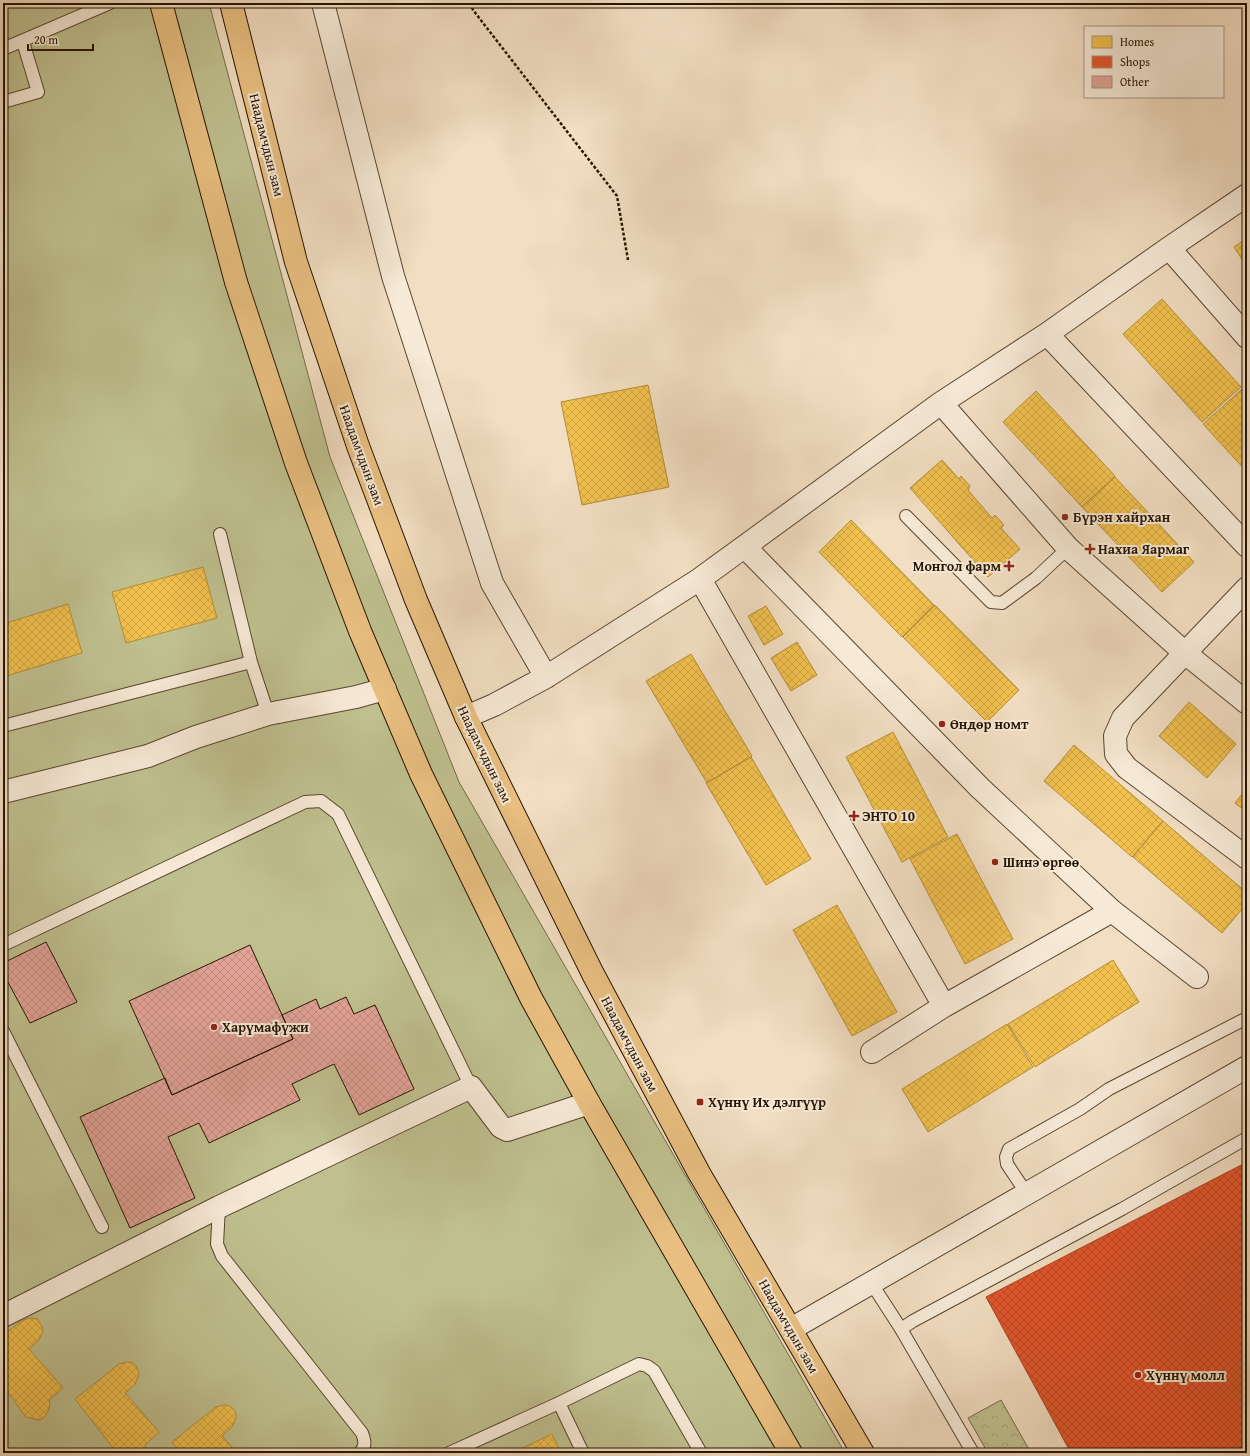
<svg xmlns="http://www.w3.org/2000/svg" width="1250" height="1456" viewBox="0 0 1250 1456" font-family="'Gentium Book Plus',serif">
	<defs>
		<pattern id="forest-crowns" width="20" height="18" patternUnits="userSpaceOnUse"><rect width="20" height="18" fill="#c0c08f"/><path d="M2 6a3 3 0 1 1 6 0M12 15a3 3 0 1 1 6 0" fill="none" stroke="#a5a47a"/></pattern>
		<pattern id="homes-cross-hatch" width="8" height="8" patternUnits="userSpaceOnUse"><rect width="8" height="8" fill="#f2c14e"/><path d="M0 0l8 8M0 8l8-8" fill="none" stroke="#cfa542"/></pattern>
		<pattern id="shops-cross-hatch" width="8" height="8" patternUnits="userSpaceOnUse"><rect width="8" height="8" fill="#e4572e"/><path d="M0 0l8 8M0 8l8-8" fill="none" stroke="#b94725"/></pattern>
		<pattern id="building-cross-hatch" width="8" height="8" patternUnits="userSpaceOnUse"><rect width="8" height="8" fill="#e2a397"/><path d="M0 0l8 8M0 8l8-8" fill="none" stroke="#c28b80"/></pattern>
	</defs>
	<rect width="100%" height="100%" fill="#f2dec2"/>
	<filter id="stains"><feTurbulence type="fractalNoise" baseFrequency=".005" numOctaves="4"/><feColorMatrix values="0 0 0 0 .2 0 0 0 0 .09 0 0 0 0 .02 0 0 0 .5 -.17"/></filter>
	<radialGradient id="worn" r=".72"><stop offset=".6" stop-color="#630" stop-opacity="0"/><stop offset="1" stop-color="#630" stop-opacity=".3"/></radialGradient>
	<path fill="url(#forest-crowns)" stroke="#726a48" d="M1001 1400 1031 1453H988L968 1418Z"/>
	<path fill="#c0c08f" stroke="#726a48" d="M3 3H209L330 457 459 782 845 1453H3Z"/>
	<path fill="url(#homes-cross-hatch)" stroke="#b48d37" d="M1247 238V267L1234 247Z
		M1162 299 1241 387 1202 422 1123 334Z
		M648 385 669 487 582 505 561 402Z
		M1242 389 1247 394V472L1203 424Z
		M1036 391 1115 476 1082 507 1003 422Z
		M942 460 959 479 961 476 970 486 968 490 992 518 995 515 1004 525 1001 528 1020 549 988 577 910 488Z
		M1115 477 1194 562 1162 592 1082 507Z
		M851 520 934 605 902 637 819 552Z
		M203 567 217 618 126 643 112 592Z
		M68 604 82 653 3 677V624Z
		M935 605 1019 690 987 722 903 637Z
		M766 606 783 634 764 645 748 616Z
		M797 642 817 675 791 691 771 658Z
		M691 654 752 756 707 783 646 681Z
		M1189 702 1236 744 1207 778 1159 736Z
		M893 732 948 837 902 862 846 757Z
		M1074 745 1163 821 1132 857 1044 781Z
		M751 757 811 859 766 885 706 783Z
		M1247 788V812L1235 803Z
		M1163 821 1247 893V903L1222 933 1133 857Z
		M957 834 1013 939 965 964 910 859Z
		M837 905 897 1012 852 1036 793 930Z
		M1113 960 1139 1002 1035 1067 1008 1024Z
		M1007 1024 1033 1067 928 1132 902 1089Z
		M31 1318 37 1319 39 1322 42 1326 43 1331 39 1340 29 1349 63 1388 49 1400 50 1406 48 1411 45 1417 39 1420 26 1417 3 1386V1335L23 1320Z
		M127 1362 133 1363 136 1366 138 1370 139 1375 135 1384 125 1393 159 1432 145 1445 146 1453H117L75 1399 119 1364Z
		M224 1405 230 1406 233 1409 236 1413V1418L232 1427 222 1436 237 1453H181L172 1442 216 1407Z
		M552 1434 561 1453H512Z"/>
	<path fill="url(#shops-cross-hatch)" stroke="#ab4320" d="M1247 1162V1453H1071L986 1297Z"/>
	<path fill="url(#building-cross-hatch)" stroke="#251400" d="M46 942 77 1002 30 1023 3 973V963Z
		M250 945 293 1039 172 1095 129 1001Z
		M346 997 354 1014 375 1005 414 1089 359 1115 334 1064 292 1084 300 1100 209 1143 199 1123 168 1137 195 1198 130 1228 80 1117 165 1078 172 1095 293 1039 282 1015 316 999 320 1009Z"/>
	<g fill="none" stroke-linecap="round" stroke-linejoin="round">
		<g stroke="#584630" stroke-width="14">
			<path id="service" d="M3 49 110 3
				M3 102 38 92 23 42
				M906 516 991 602 1002 603 1036 578 1068 548
				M220 534 251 662 268 714
				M3 726 251 662
				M3 945 305 802 321 801 338 814 471 1087
				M3 1031 102 1227
				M1027 1194 1007 1164 1006 1157 1009 1149 1080 1109 1109 1089 1247 1018
				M219 1207 217 1244 222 1256 362 1433C365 1441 366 1446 360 1453
				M872 1284 901 1329 973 1453
				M901 1329 913 1321 1122 1209 1247 1138
				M559 1403 583 1453
				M449 1453 559 1403 639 1364 647 1366 654 1371 701 1453"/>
		</g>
		<g stroke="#584630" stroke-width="24">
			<path id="minor" d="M323 3 393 276 492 583 546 677
				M1169 248 1247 337
				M1047 334 1247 546
				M941 403 1068 548 1185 653 1247 703
				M745 547 980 788 1112 911 1197 977
				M700 579 944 1006
				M1247 588 1123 718 1115 736 1116 754 1127 768 1247 858
				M466 717 494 705 546 677 700 579 941 403 1047 334 1169 248 1247 195
				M3 792 148 756 196 737 268 714 356 697 385 689
				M872 1052 944 1006 1112 911
				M3 1316 219 1207 471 1087 501 1127 507 1130 589 1103
				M791 1329 1247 1067"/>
		</g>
		<g stroke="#251400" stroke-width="24">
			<path id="trunk" d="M161 3 236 282 296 463 360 631 421 774 531 998 589 1103 791 1453
				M231 3 296 262 358 446 416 600 466 717 593 974 699 1173 863 1453"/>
		</g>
		<path stroke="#251400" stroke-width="2.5" stroke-dasharray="3 2" stroke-linecap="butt" d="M470 3 473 10 617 196 628 260"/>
		<use href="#service" stroke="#f7ead7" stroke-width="12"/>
		<use href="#minor" stroke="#f7ead7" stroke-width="22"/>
		<use href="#trunk" stroke="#e9bf81" stroke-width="22"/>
	</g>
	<g fill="#8f2418" stroke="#f7ead7" stroke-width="1.5">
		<circle cx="1065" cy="517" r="4"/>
		<path d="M1088 543h4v4h4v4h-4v4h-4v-4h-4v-4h4z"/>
		<path d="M1007 560h4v4h4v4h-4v4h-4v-4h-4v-4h4z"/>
		<circle cx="942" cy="724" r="4"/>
		<path d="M852 810h4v4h4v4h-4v4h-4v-4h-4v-4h4z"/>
		<circle cx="995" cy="862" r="4"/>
		<circle cx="214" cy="1027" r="4"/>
		<rect x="696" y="1098" width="8" height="8" rx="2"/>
		<circle cx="1138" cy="1375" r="4"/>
	</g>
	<g text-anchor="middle" stroke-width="4" stroke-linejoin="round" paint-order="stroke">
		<g font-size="14" fill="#251400" stroke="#f7ead7">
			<text transform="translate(267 145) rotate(76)" y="5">Наадамчдын зам</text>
			<text transform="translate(362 455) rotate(70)" y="5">Наадамчдын зам</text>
			<text transform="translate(485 754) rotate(64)" y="5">Наадамчдын зам</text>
			<text transform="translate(630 1044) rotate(62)" y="5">Наадамчдын зам</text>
			<text transform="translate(789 1326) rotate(60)" y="5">Наадамчдын зам</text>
		</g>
		<g font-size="14" font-weight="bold" fill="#251400" stroke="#f7ead7" text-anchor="start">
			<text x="1073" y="522">Бүрэн хайрхан</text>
			<text x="1098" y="554">Нахиа Яармаг</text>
			<text x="1001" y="571" text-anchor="end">Монгол фарм</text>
			<text x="950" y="729">Өндөр номт</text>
			<text x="862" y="821">ЭНТО 10</text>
			<text x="1003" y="867">Шинэ өргөө</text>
			<text x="222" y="1032">Харүмафүжи</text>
			<text x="708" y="1107">Хүннү Их дэлгүүр</text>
			<text x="1146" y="1380">Хүннү молл</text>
		</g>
	</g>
	<rect width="1250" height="1456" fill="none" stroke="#f2dec2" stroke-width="16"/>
	<rect x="4" y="4" width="1242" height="1448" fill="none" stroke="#251400" stroke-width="2"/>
	<rect x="8" y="8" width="1234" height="1440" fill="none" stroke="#251400"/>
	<rect x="1084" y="26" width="140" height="72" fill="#f7ead7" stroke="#a39481"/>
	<rect x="1092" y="36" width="20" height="12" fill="#f2c14e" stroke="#a39481"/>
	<text x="1120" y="46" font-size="12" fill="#251400">Homes</text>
	<rect x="1092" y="56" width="20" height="12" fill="#e4572e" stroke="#a39481"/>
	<text x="1120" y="66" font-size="12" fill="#251400">Shops</text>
	<rect x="1092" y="76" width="20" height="12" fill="#e2a397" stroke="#a39481"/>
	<text x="1120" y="86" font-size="12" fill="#251400">Other</text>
	<path d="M28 44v6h65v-6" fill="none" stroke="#251400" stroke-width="2"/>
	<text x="34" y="44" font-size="12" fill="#251400" stroke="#f7ead7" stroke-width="3" paint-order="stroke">20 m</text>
	<rect width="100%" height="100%" filter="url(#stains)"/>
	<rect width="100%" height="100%" fill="url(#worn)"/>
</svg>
